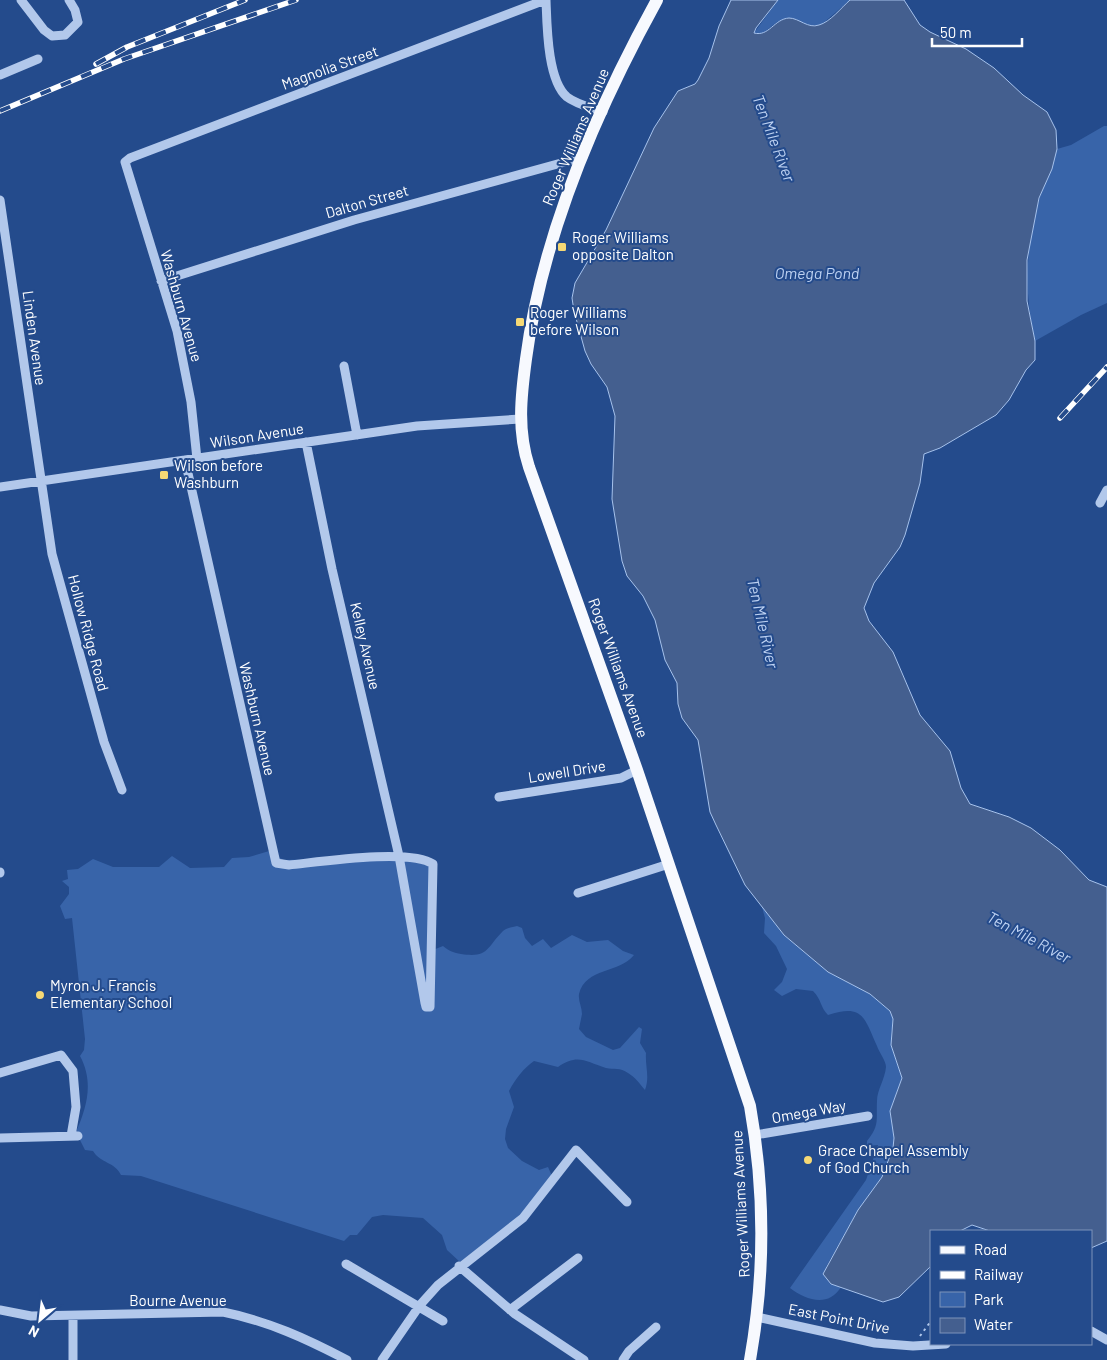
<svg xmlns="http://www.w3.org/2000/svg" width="1107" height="1360" viewBox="0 0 1107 1360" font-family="Barlow,sans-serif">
	<rect width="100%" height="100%" fill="#244b8c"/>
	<path fill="#3864a9" d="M778 0H850L821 25H810L787 18 777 22 762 34 754 33Z
		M1104 126H1107V303L1081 315 1035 341C1024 293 1025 248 1039 200 1044 183 1052 167 1057 149L1071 145Z
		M276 849 278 857 284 860 396 857 431 866 433 950 443 946C449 951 454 953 461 954 489 958 486 948 503 931 506 928 513 927 517 926L522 928 525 938 532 946 543 939 551 948 572 935 587 942 608 940 623 951 634 955C619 974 586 967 579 994 578 1001 582 1007 582 1014 581 1019 580 1024 579 1029L586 1037 613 1050 620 1048 639 1027 642 1029 640 1043 646 1053C645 1066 650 1077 645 1090 640 1084 635 1077 628 1073 620 1067 614 1070 606 1068 586 1062 578 1053 558 1067L534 1061C523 1069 516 1078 509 1091L514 1107 506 1129 505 1139 508 1148 522 1161 539 1170 548 1167 552 1176 532 1207 460 1262 447 1250 442 1235 423 1218 383 1215 372 1217 357 1235H350L344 1241 141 1176 121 1175C115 1162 100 1163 93 1151L85 1150 76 1132C87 1107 94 1082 80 1056L84 1050 85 1039 72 918 65 919 60 906 69 894V887L62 881 68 879 67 870 78 869 93 859 113 867H159L172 856 190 868 224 867 232 858 249 857Z
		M762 907 784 935 828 972 870 994 890 1011 893 1019 891 1037 894 1054 902 1078 890 1111 894 1138 893 1148 882 1177 858 1210 826 1267 831 1284 841 1287C828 1308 806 1300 790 1288L866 1180 878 1145 867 1146V1141C880 1125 876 1120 877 1101 877 1090 885 1079 886 1067 886 1061 879 1052 877 1046 864 1017 863 1004 828 1015 820 1007 822 1000 813 991L796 989 782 996 774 990 782 982 787 969 776 946 764 933 765 918Z"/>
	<path fill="#445f8f" stroke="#a6c2ec" d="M731 0H778L756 28 754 33C769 37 774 19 789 18 799 18 808 29 819 25 830 22 841 8 850 0H904L920 25 930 32 966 49 994 68 1023 95 1047 112 1056 130 1057 149 1052 169 1039 198 1027 260V301L1035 341V360L1026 370 1009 400 996 415 940 448 924 454 920 483 905 535 900 547 874 583 864 608 869 621 893 652 920 715 950 751 961 788 970 804 1009 817 1031 828 1060 850 1089 880 1107 887V1241L1091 1248V1231H990L972 1225 960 1231H931V1266L899 1297 883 1302 831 1284 823 1274 858 1210 882 1177 893 1148 894 1138 890 1111 902 1078 891 1045 893 1019 890 1011 870 994 828 972 784 935 745 885 716 825 710 812 698 740 682 718 678 704 677 683 665 660 655 620 643 596 627 576 622 561 612 499 615 416 607 387 591 364 585 351 574 311 572 298 575 283 606 230 654 128 678 91 695 84 698 80 709 58 719 26Z"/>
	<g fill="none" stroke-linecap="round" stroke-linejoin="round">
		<path stroke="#b2c8eb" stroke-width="2" stroke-dasharray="2.5 4" stroke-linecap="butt" d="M920 1336 931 1321"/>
		<path stroke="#b2c8eb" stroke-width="9" d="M21 0 44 30 52 36 65 35 78 22 75 10 69 0
			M546 0C547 24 547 80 567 97 576 104 592 108 603 112
			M0 75 38 59
			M0 200 52 554 104 742 122 790
			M161 281 354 220 583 157
			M344 366 357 435
			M197 459 191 402 177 331 125 162 130 158 545 0
			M185 460 276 863 289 865C319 862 410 848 433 864L430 1007H426L425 1003 399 856 332 569 306 442
			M0 487 417 426 520 419
			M1100 503 1107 490
			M499 797 621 778 637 770
			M0 872V873
			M578 893 669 864
			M0 1073 61 1055 73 1071 76 1107 71 1136
			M755 1135 868 1116
			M0 1138 78 1136
			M346 1264 443 1321
			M459 1266 515 1314 584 1360
			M0 1310 31 1316 223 1312C268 1321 307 1339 347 1360
			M510 1310 578 1258
			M73 1316V1360
			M757 1317 875 1343 913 1346 946 1344
			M1091 1331 1107 1340
			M382 1360 420 1305 438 1285 523 1218 576 1150 627 1202
			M623 1360 629 1351 656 1327"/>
		<path stroke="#f7f9fe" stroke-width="12" d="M657 0C598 107 542 236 526 359 521 396 517 430 529 467L637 770 750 1106C765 1190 765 1276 750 1360"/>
		<g stroke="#fff" stroke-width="5.5">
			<path id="rail" d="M96 64 127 47 245 0
				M0 111 124 59 296 0
				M1060 418 1107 367"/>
		</g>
		<use href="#rail" stroke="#244b8c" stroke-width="4" stroke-dasharray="11" stroke-linecap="butt"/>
	</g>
	<g fill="#f6d975" stroke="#244b8c" stroke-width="2">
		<rect x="557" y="242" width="10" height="10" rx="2.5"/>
		<rect x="515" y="317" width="10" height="10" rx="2.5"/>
		<rect x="159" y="470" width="10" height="10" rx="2.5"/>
		<circle cx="40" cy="995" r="5"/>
		<circle cx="808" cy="1160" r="5"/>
	</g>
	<g text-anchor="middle" stroke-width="4" stroke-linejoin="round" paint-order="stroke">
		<g font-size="15" fill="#fff" stroke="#244b8c">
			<text transform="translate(330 68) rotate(-20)" y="5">Magnolia Street</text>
			<text transform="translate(576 137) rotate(-67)" y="5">Roger Williams Avenue</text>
			<text transform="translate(367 202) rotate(-16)" y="5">Dalton Street</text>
			<text transform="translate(181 306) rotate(74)" y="5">Washburn Avenue</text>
			<text transform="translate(34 338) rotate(82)" y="5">Linden Avenue</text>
			<text transform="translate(257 436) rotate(-9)" y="5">Wilson Avenue</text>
			<text transform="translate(88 633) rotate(75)" y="5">Hollow Ridge Road</text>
			<text transform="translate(365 646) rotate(77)" y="5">Kelley Avenue</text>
			<text transform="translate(618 668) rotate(70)" y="5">Roger Williams Avenue</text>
			<text transform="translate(257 719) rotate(77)" y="5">Washburn Avenue</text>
			<text transform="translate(567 772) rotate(-9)" y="5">Lowell Drive</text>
			<text transform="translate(809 1112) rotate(-10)" y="5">Omega Way</text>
			<text transform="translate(741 1204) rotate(-93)" y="5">Roger Williams Avenue</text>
			<text x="178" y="1306">Bourne Avenue</text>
			<text transform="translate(839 1319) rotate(11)" y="5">East Point Drive</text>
		</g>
		<g font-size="15" fill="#fff" stroke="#244b8c" text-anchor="start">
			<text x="572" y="243">Roger Williams<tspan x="572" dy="17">opposite Dalton</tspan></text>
			<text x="530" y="318">Roger Williams<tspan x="530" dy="17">before Wilson</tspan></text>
			<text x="174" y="471">Wilson before<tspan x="174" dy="17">Washburn</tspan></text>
			<text x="50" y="991">Myron J. Francis<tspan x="50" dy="17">Elementary School</tspan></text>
			<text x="818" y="1156">Grace Chapel Assembly<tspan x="818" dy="17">of God Church</tspan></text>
		</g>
		<g font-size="16" font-style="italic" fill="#bed2f2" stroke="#244b8c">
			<text transform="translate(774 138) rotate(69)" y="6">Ten Mile River</text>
			<text x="817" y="279">Omega Pond</text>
			<text transform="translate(763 623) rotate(77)" y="6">Ten Mile River</text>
			<text transform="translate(1029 937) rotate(28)" y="6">Ten Mile River</text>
		</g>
	</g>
	<rect x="930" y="1230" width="162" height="115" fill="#244b8c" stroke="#7c93ba"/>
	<rect x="940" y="1246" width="25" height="8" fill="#f7f9fe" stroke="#7c93ba"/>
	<text x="974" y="1255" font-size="15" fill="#ffffff">Road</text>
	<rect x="940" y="1271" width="25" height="8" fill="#ffffff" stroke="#7c93ba"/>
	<text x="974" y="1280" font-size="15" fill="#ffffff">Railway</text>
	<rect x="940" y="1292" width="25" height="15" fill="#3864a9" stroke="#7c93ba"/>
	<text x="974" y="1305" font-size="15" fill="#ffffff">Park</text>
	<rect x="940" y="1318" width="25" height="15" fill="#445f8f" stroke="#7c93ba"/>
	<text x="974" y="1330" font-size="15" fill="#ffffff">Water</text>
	<g transform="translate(40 1320) rotate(208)" stroke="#244b8c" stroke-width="4" paint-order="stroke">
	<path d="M0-4L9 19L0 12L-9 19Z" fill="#ffffff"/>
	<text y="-8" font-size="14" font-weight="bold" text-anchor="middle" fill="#ffffff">N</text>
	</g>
	<path d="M932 38v8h90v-8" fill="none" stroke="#ffffff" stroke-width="2.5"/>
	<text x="940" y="38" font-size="15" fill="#ffffff" stroke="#244b8c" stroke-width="4" paint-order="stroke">50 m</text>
</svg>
